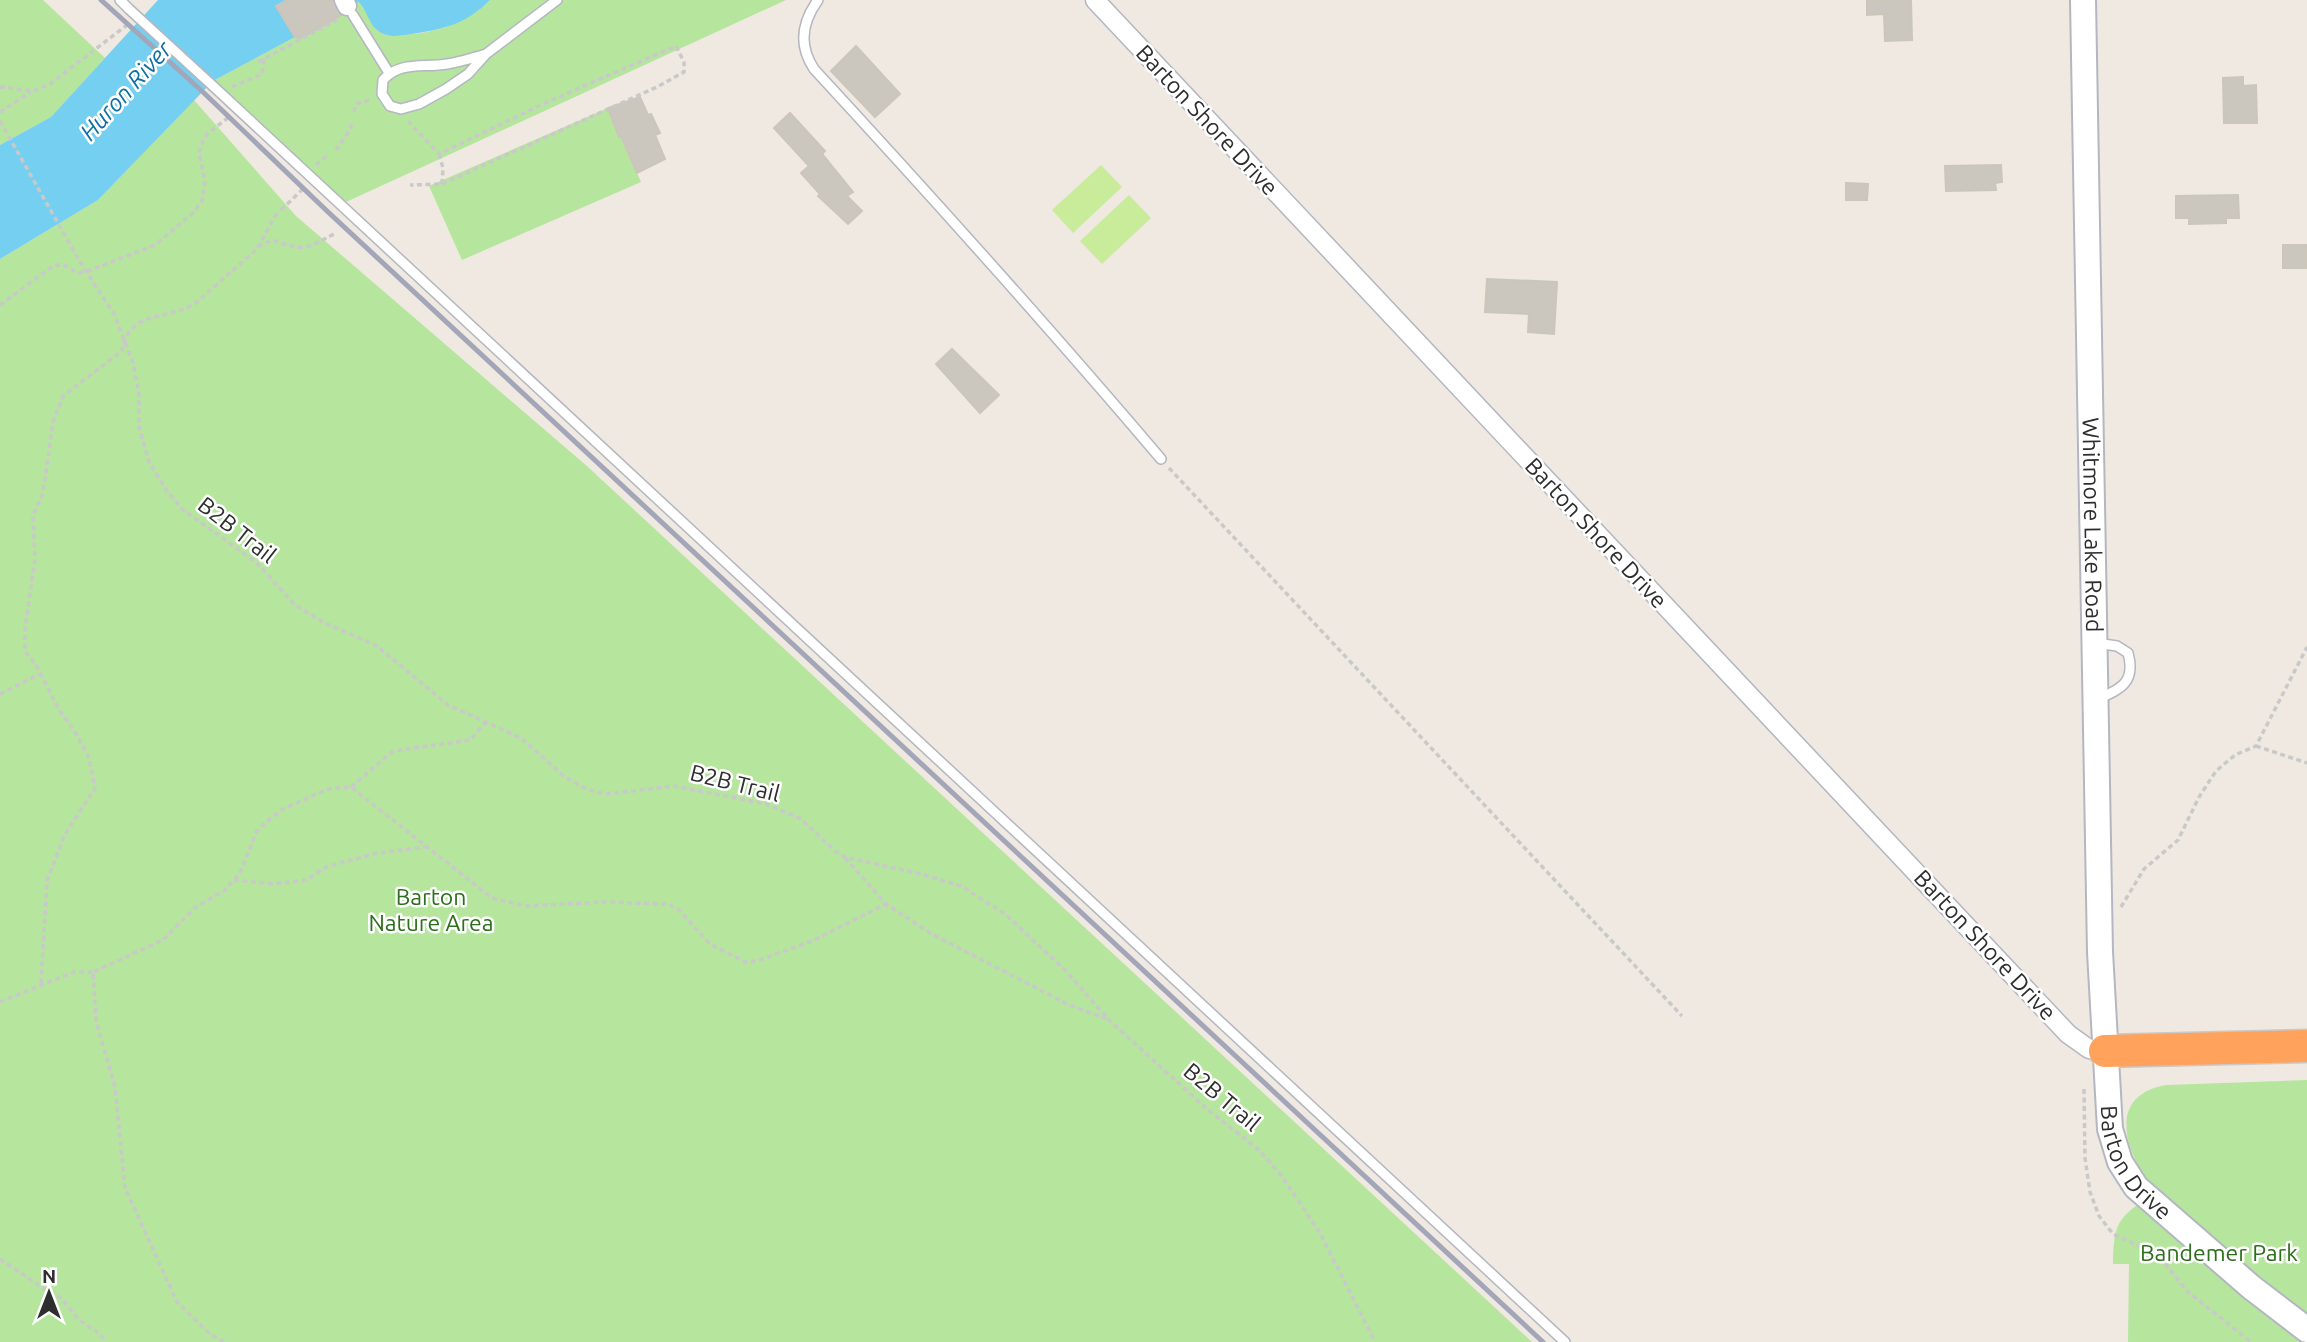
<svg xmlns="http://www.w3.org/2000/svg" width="2307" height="1342" viewBox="0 0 2307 1342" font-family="Ubuntu,sans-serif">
	<rect width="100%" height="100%" fill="#efe9e1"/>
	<path fill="#b6e59e" d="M0 0H43L105 58 51 117 0 145Z
		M490 0H786L346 202 213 81 295 37 302 38 348 11 346 7 355 1 361 3 386 35C396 37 404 35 414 34 444 30 468 22 490 0Z
		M194 100 296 216 588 467 1532 1342H0V259L98 200Z
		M608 108 641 182 462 260 429 186Z
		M2307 1080V1342H2128L2129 1264H2113C2114 1217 2120 1219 2155 1191 2127 1157 2103 1095 2167 1085Z"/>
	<path fill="#c9ec9a" d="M1101 165 1122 187 1073 233 1052 210Z
		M1129 195 1151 218 1102 264 1080 241Z"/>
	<path fill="#75cff0" d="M158 0H287L295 37 213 81 98 200 0 259V145L51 117Z
		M342 0H490C466 24 445 29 412 34 399 36 387 39 376 29 369 23 366 9 359 2L346 7Z"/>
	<path fill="#cbc7bf" stroke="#cbc5ba" stroke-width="2" d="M287 0H333L341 15 301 38 295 37 276 6Z
		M1867 0H1911L1912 40 1885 41 1884 14 1867 15Z
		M856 46 900 94 875 117 831 71Z
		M2243 77V86L2256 85 2257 123H2224L2223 78Z
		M640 97 648 115 651 114 660 133 655 135 665 159 637 173 621 136 619 137 608 108Z
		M790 113 825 151 822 154 853 192 847 196 862 211 848 224 818 196 820 194 801 173 809 166 774 128Z
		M2001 165 2002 182 1995 183 1996 190 1946 191 1945 166Z
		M1846 183 1868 184 1867 200H1846Z
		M2238 195 2239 218H2226V223L2189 224V218H2176V196Z
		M2283 245H2307V268H2283Z
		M1487 279 1557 282 1554 334 1528 332 1529 314 1485 312Z
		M952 349 999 395 980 413 936 364Z"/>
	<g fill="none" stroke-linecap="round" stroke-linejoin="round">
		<g stroke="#b4b7c1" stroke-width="12">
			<path id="lane" d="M120 0 129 9
				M818 0C802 22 798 45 814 69 932 197 1048 326 1161 459
				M353 15 389 73
				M486 54C473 58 460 62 447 64 423 68 400 61 383 80L382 94 390 106 401 109 419 104 446 89 468 74 486 54 557 0
				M213 86 1565 1342
				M2096 643 2117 646 2128 653C2136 682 2121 689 2098 699"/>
		</g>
		<g stroke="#b4b7c1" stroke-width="21">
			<path id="street" d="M344 0 347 6
				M1095 0 2068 1034 2089 1049 2105 1051"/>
		</g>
		<g stroke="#b4b7c1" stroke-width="28">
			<g id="secondary">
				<path id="s1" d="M2083 0 2100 952 2110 1129 2120 1162 2136 1187 2251 1287 2307 1330"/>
			</g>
		</g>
		<g stroke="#c9c9c9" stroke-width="35">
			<path id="highway" d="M2105 1051 2307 1046"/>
		</g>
		<path stroke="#c9c9c9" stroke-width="3.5" stroke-dasharray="5 3.5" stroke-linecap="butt" d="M258 62 337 20
			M0 87 33 91 50 84 127 25
			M232 87 262 74 264 59
			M0 112 31 92
			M354 112 356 104 370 100
			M0 121 80 262 114 314 133 363 139 394V427L149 462 167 491 182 509 257 563 295 605 325 623 377 646 448 705 521 738 565 777 586 789 605 794 674 786 766 804 801 819 835 851 844 857 921 874 961 886 1005 914 1066 971 1109 1020 1207 1109 1258 1149 1281 1175 1320 1233 1375 1342
			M408 121 439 154 545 103 676 46 684 62V72L657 87 442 184 410 185
			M336 150 350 130 352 122
			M439 154 443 168 442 184
			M316 165 329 154
			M281 210 305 187
			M258 247 272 240C306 252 304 249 336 233
			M0 305 52 267 62 264 78 273 88 271 155 245 193 213 202 201 205 181 199 153 203 141 207 134 229 117
			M1169 468 1682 1016
			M0 694 40 674
			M2256 746 2307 763
			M351 787 393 751 470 740 486 722
			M845 858 886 904 930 933 1067 1004 1107 1019
			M234 880 273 884 306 880 328 866 378 853 425 847
			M2121 907 2144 869 2178 840 2199 797 2216 771 2235 755 2256 746 2307 647
			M41 983 47 881 65 834 95 788 89 758 75 732 59 710 37 667 25 651V629L35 559 33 515 43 493 53 422 63 396 122 351C129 307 170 322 197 302L257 249 277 213
			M0 1002 74 972H93
			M2084 1089 2085 1158 2090 1192 2099 1216 2113 1234 2158 1255 2187 1291 2251 1342
			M0 1259 40 1286 61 1298 78 1319 100 1334 105 1342
			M224 1342 210 1334 177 1302 125 1188 115 1087 96 1021 93 972 163 940 195 908 225 890 240 873 257 831 265 823 283 809 328 789 351 787 492 898 525 906 604 902 668 904 679 910 710 944 745 962 757 961 812 941 886 904"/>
		<use href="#lane" stroke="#fff" stroke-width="9"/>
		<use href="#street" stroke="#fff" stroke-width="18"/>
		<use href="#secondary" stroke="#fff" stroke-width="24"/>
		<use href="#highway" stroke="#ffa35c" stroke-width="32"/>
		<path stroke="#a3a6b8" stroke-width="5" d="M101 0 204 93 327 211 1543 1342"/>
		<g stroke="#b4b7c1" stroke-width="12" stroke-linecap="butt">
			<path id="lane-bridge" d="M129 9 213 86"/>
		</g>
		<use href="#lane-bridge" stroke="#fff" stroke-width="9"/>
	</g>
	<g text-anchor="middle" stroke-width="5" stroke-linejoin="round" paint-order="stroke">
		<g font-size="23" fill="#2e2e2e" stroke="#fff">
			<text transform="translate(1207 120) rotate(47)" y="8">Barton Shore Drive</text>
			<text dy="8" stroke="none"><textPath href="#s1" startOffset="525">Whitmore Lake Road</textPath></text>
			<text transform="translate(237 530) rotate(38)" y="8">B2B Trail</text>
			<text transform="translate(1596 533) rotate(47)" y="8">Barton Shore Drive</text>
			<text transform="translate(735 783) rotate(14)" y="8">B2B Trail</text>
			<text transform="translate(1985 945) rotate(47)" y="8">Barton Shore Drive</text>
			<text transform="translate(1222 1097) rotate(40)" y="8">B2B Trail</text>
			<text dy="8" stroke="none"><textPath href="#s1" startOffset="1171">Barton Drive</textPath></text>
		</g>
		<g font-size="23" fill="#2c6e1b" stroke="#fff">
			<text x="431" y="905">Barton<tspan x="431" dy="26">Nature Area</tspan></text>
			<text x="2219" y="1261">Bandemer Park</text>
		</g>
		<g font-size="24" font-style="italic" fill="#0d6fa3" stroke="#fff">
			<text transform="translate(126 91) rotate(-48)" y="8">Huron River</text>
		</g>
	</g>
	<g transform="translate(49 1293)" stroke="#ffffff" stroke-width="5" paint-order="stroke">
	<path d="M0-5L12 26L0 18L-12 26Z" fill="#2e2e2e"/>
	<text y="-10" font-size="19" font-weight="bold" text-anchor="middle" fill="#2e2e2e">N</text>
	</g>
</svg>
